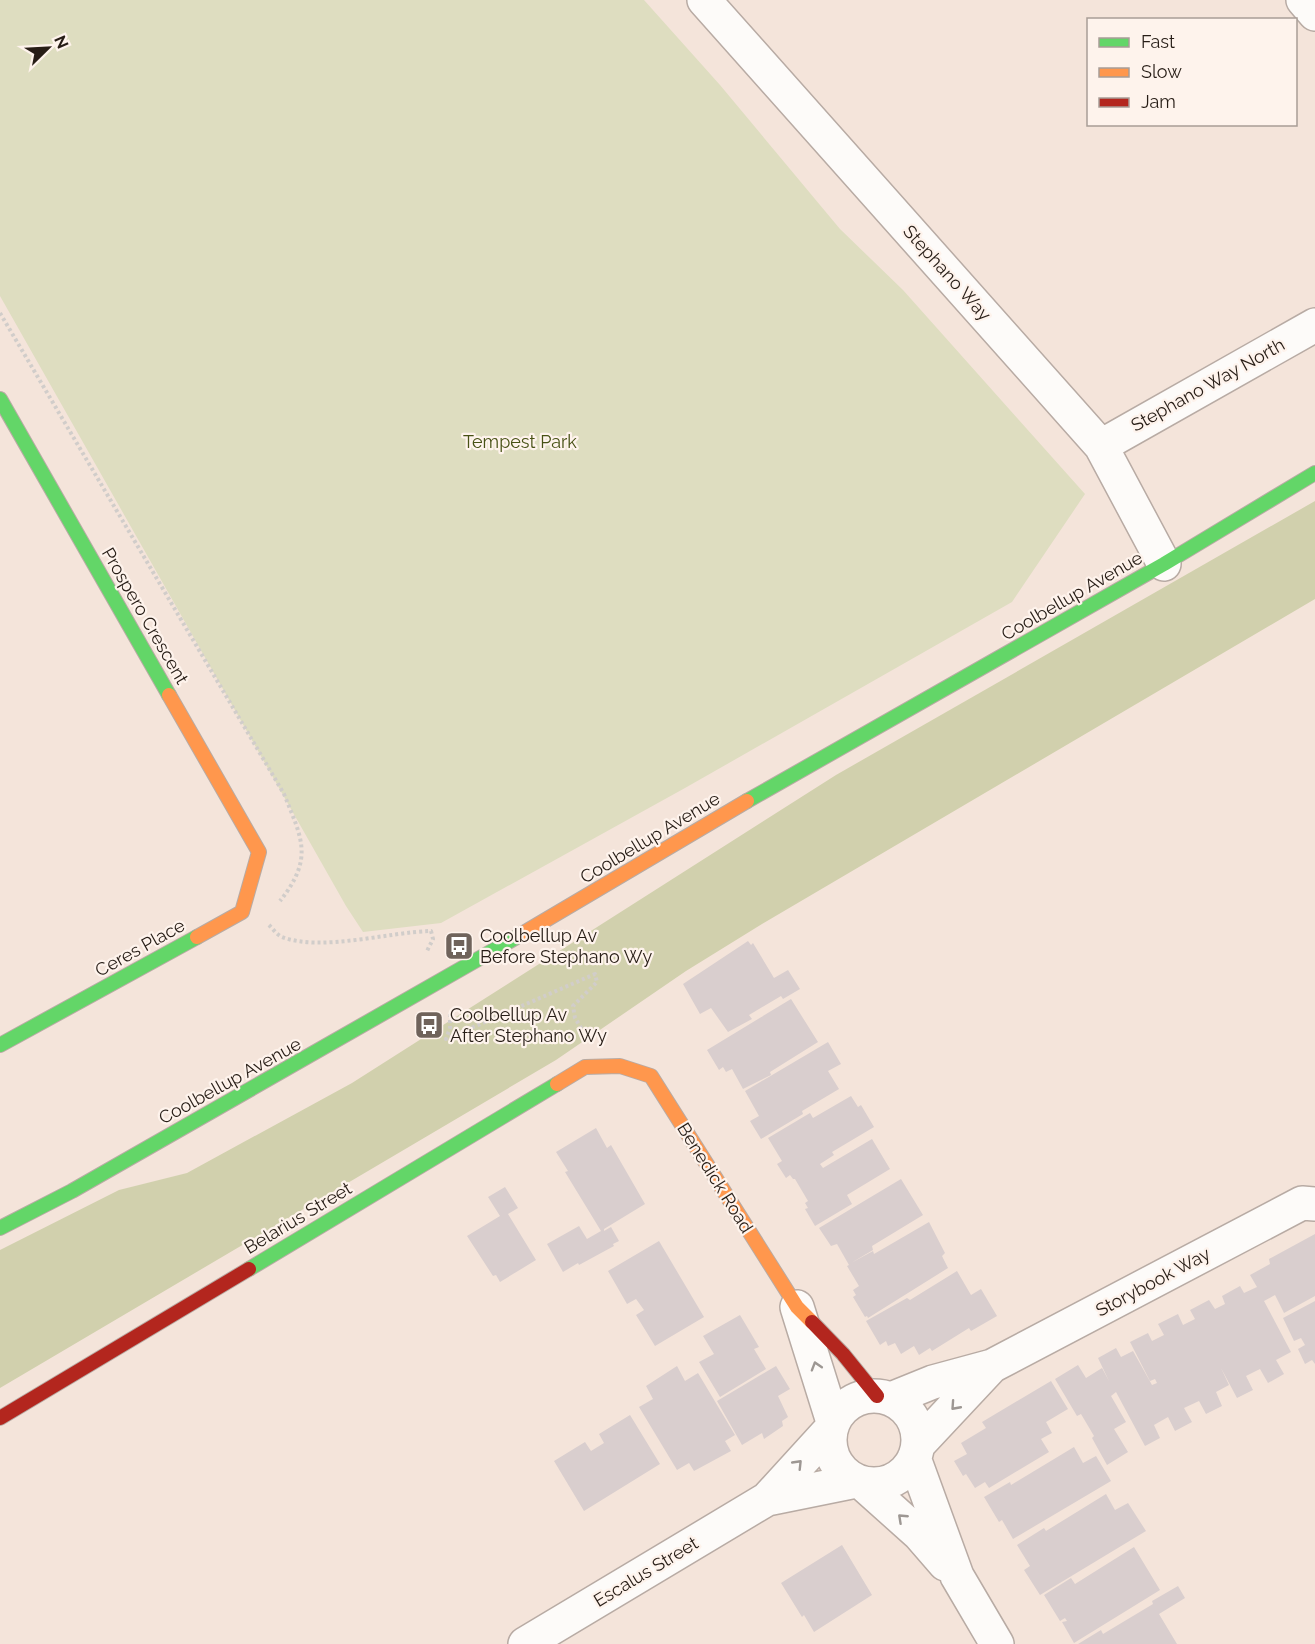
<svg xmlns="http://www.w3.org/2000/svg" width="1315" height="1644" viewBox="0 0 1315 1644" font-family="Raleway,sans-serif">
	<rect width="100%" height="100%" fill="#f4e4da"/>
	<path fill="#deddc0" d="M0 0H644L720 85 840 229 903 290 1085 494 1012 602 685 788 441 923 363 932 346 906 0 296Z"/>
	<path fill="#d1d0ad" d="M1315 501V599L762 924 686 971 556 1060 0 1388V1250L119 1190 187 1173 352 1083 836 775Z"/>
	<path fill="#d9cece" d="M748 941 751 945 753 943 774 978 788 970 800 989 783 999 781 996 749 1015 752 1019 728 1032 711 1008 700 1014 683 984Z
		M791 999 818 1042 770 1072 771 1075 743 1089 732 1069 726 1072 723 1067 719 1070 707 1050Z
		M828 1042 841 1064 828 1071 839 1089 802 1111 803 1114 761 1139 750 1121 759 1116 745 1091Z
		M851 1096 858 1107 861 1105 874 1127 832 1152 834 1155 820 1164 823 1168 872 1139 890 1169 847 1195 852 1204 815 1226 805 1209 808 1208 805 1203 808 1201 795 1179H793L790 1175 786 1178 777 1164 782 1161 768 1138 810 1113 813 1118Z
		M596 1128 607 1148 611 1145 645 1204 604 1229V1231L611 1227 619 1241 613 1244 614 1246 579 1265 578 1263 563 1272 547 1244 579 1226 587 1239 601 1231 565 1172 568 1171 556 1152Z
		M901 1179 923 1215 872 1246 873 1250 851 1263 873 1251 874 1254 929 1222 945 1253 942 1256 948 1268 868 1318 867 1316 865 1317 853 1297 856 1295 853 1290 859 1286 847 1266 849 1265 837 1244 831 1246 819 1228Z
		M505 1187 518 1208 508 1214 536 1260 500 1282 496 1275 493 1276 467 1236 500 1216 488 1197Z
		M1315 1234V1296L1284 1313 1275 1295 1264 1301 1291 1352 1276 1360 1284 1374 1268 1383 1260 1369 1246 1376 1253 1390 1237 1398 1221 1368 1229 1385 1216 1392 1222 1406 1206 1414 1199 1401 1184 1408 1192 1422 1175 1431 1168 1417 1154 1425 1160 1438 1145 1446 1116 1392 1111 1396 1126 1422 1114 1429 1128 1452 1107 1465 1092 1438 1094 1436 1081 1414 1077 1416 1055 1379 1078 1365 1086 1378 1102 1368 1109 1381 1098 1358 1116 1348 1121 1357 1133 1351 1152 1385 1157 1383 1155 1379 1150 1381 1130 1342 1148 1333 1152 1341 1164 1335 1158 1324 1178 1314 1183 1325 1195 1319 1190 1310 1209 1300 1215 1309 1225 1304 1222 1296 1240 1286 1244 1293 1257 1287 1250 1275 1270 1264 1269 1259Z
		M659 1241 704 1317 655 1346 636 1315 644 1310 636 1299 627 1304 608 1271Z
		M957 1271 971 1295 981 1289 997 1316 971 1331 969 1328 932 1351 930 1348 919 1355 914 1346 901 1354 895 1343 888 1346 886 1341 880 1345 866 1321 907 1298 910 1300Z
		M1315 1301V1364L1312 1360 1305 1364 1298 1349 1305 1345 1301 1338 1294 1341 1283 1318Z
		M740 1315 759 1347 754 1349 766 1369 720 1397 699 1362 714 1354 703 1336Z
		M677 1366 685 1381 698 1373 735 1435 725 1441 731 1451 694 1471 689 1463 677 1470 639 1407 653 1399 646 1386Z
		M776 1366 790 1389 778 1396 788 1417 782 1421 783 1426 764 1439 762 1433 742 1445 717 1401Z
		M1051 1381 1068 1409 1046 1422 1052 1433 1041 1439 1049 1452 989 1488 985 1482 975 1488 966 1474 963 1476 954 1461 967 1454 961 1443 986 1428 982 1422Z
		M630 1415 660 1464 584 1511 554 1461 585 1442 591 1451 604 1443 599 1434Z
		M1074 1447 1083 1463 1096 1456 1111 1481 1013 1539 1002 1520 999 1522 984 1497 1010 1482 1011 1485Z
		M1106 1494 1115 1510 1128 1503 1146 1531 1040 1595 1024 1570 1030 1566 1017 1545 1044 1528 1046 1531Z
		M842 1545 872 1595 814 1632 804 1615 802 1617 781 1583Z
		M1134 1547 1160 1590 1074 1643 1062 1622 1067 1621 1065 1618 1060 1621 1044 1595 1071 1578 1075 1584Z
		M1178 1586 1185 1598 1159 1614 1177 1644H1078L1101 1630 1103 1634 1153 1604 1152 1601Z"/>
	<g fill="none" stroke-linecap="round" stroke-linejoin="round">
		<g stroke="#b8aba4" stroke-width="36">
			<path id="street" d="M704 0 1101 446 1164 564
				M1303 0 1315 14
				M1101 446 1315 325
				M797 1307 833 1422
				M830 1440a44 44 0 1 1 88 0a44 44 0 1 1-88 0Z
				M891 1399 933 1382 992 1366 1302 1203 1315 1204
				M918 1445 992 1366
				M914 1458 957 1576 997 1644
				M862 1483 919 1534 945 1564
				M767 1499 856 1481
				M525 1644 767 1499 830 1430"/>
		</g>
		<g stroke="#b8aba4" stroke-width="16">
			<path id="fast" d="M0 399 169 695
				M747 801 1164 564 1315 473
				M0 1045 197 937
				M0 1228 72 1191 522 934
				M249 1269 557 1084"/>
		</g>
		<g stroke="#b8aba4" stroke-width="16">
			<path id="slow" d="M169 695 259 852 242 912 197 937
				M522 934 747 801
				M557 1084 585 1067 620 1066 651 1076 797 1307 812 1322"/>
		</g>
		<g stroke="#b8aba4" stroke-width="16">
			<path id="jam" d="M812 1322 843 1354 877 1396
				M0 1418 249 1269"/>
		</g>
		<path stroke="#d1cdca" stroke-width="4" stroke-dasharray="3 3" stroke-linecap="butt" d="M0 313 284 794C302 839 314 858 280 901
			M269 925C273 929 277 935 282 937 321 952 389 932 431 931L433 939 427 951
			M450 1014V1028L446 1039 595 974 597 982 573 1006 575 1018 585 1034"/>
		<use href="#street" stroke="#fdfbf9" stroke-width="33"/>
		<use href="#fast" stroke="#63d668" stroke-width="14"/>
		<use href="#slow" stroke="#ff974d" stroke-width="14"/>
		<use href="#jam" stroke="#b3261e" stroke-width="14"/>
	</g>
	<defs><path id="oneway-chevron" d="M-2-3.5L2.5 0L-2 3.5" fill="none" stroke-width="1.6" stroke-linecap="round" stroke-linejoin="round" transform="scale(1.5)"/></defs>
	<g stroke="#9d9793">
		<use href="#oneway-chevron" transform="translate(816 1366) rotate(-107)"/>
		<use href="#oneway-chevron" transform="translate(955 1406) rotate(132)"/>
		<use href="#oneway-chevron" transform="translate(798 1464) rotate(-46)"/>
		<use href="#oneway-chevron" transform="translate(902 1518) rotate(-137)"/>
	</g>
	<defs>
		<g id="bus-square" transform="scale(1.5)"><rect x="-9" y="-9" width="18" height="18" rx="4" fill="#6f635b" stroke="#fef3ec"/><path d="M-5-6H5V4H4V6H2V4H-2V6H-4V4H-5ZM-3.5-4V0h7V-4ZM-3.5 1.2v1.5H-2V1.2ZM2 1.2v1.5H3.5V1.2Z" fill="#fff"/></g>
	</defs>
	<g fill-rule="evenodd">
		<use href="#bus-square" x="459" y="946"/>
		<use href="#bus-square" x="429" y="1025"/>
	</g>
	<g text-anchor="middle" stroke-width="4.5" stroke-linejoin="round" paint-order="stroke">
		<g font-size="18" fill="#271d16" stroke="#fef3ec">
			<text transform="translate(947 273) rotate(48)" y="6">Stephano Way</text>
			<text transform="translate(1208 385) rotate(-29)" y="6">Stephano Way North</text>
			<text transform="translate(1072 596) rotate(-30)" y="6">Coolbellup Avenue</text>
			<text transform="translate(145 616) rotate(60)" y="6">Prospero Crescent</text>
			<text transform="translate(650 838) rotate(-31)" y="6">Coolbellup Avenue</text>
			<text transform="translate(140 948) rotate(-29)" y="6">Ceres Place</text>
			<text transform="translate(230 1081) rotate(-29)" y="6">Coolbellup Avenue</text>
			<text transform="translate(715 1178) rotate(58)" y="6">Benedick Road</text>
			<text transform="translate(298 1218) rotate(-31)" y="6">Belarius Street</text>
			<text transform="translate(1153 1282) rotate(-28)" y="6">Storybook Way</text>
			<text transform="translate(646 1572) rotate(-31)" y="6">Escalus Street</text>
		</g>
		<g font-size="18" fill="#475114" stroke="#fef3ec">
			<text x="520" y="448">Tempest Park</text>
		</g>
		<g font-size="18" fill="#271d16" stroke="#fef3ec" text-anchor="start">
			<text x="480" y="942">Coolbellup Av<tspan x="480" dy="21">Before Stephano Wy</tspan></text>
			<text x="450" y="1021">Coolbellup Av<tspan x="450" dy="21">After Stephano Wy</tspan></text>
		</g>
	</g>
	<rect x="1087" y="18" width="210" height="108" fill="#fef3ec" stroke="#a89d96" stroke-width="1.5"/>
	<rect x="1099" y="38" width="30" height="9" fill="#63d668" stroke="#a89d96" stroke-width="1.5"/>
	<text x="1141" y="48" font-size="18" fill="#271d16">Fast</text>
	<rect x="1099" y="68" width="30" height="9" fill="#ff974d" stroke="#a89d96" stroke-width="1.5"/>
	<text x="1141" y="78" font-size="18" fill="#271d16">Slow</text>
	<rect x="1099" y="98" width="30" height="9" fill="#b3261e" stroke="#a89d96" stroke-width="1.5"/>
	<text x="1141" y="108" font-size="18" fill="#271d16">Jam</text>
	<g transform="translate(48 48) rotate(66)" stroke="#fef3ec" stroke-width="4.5" paint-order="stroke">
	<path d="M0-4.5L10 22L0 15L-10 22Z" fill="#271d16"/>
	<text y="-9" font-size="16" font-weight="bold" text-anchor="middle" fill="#271d16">N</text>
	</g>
</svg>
